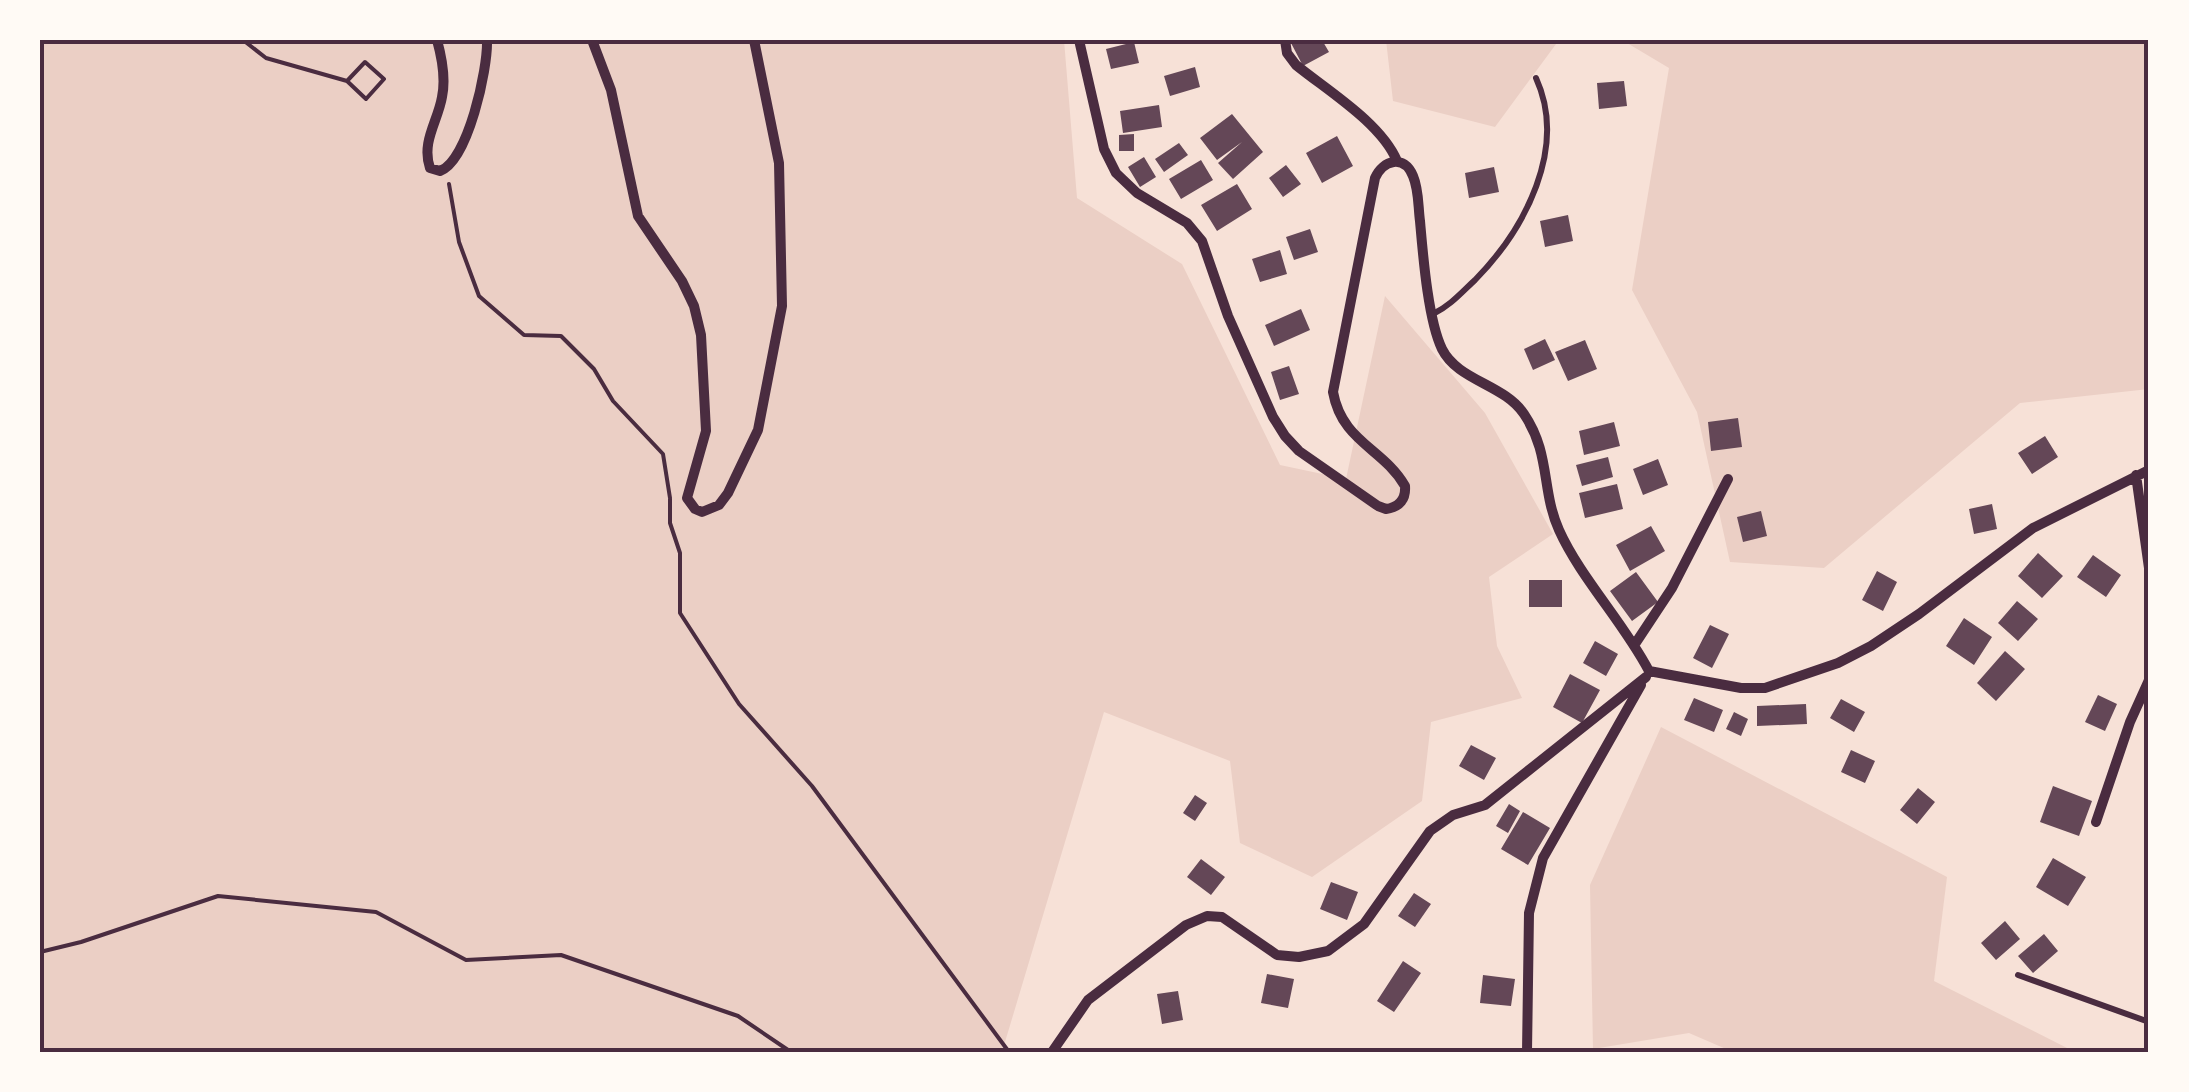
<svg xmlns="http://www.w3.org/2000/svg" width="2189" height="1092" viewBox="0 0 2189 1092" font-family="'Varela Round',sans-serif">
	<rect width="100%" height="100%" fill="#f7e1d7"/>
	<path fill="#ebcfc5" d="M40 40H1064L1077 198 1182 264 1280 465 1346 479 1385 296 1485 413 1553 534 1489 577 1497 646 1522 698 1431 722 1422 801 1312 877 1240 843 1230 761 1104 712 1002 1052H40Z
		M1386 40H1559L1495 127 1393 101Z
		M1622 40H2149V389L2020 403 1824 568 1730 562 1697 412 1632 290 1669 68Z
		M1661 727 1947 877 1934 981 2075 1052H1733L1689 1033 1593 1049 1590 885Z"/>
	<path fill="#644757" d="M1296 40H1322L1329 52 1303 66 1291 43Z
		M1134 42 1139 63 1111 69 1106 49Z
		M1195 67 1200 87 1170 96 1164 76Z
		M1624 81 1627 106 1599 109 1597 83Z
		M1159 105 1162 127 1123 133 1120 111Z
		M1232 114 1263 152 1233 179 1218 163 1242 142 1217 160 1200 138Z
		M1134 134V151H1119V135Z
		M1337 136 1353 166 1322 183 1306 153Z
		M1179 143 1188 155 1164 172 1155 159Z
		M1144 157 1156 177 1140 187 1128 167Z
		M1201 160 1213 180 1181 199 1169 179Z
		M1286 165 1301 184 1283 197 1269 178Z
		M1494 167 1499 192 1469 198 1465 173Z
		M1237 184 1252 209 1217 231 1201 205Z
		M1568 215 1573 241 1545 247 1540 221Z
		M1310 229 1318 252 1294 260 1286 237Z
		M1280 250 1287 274 1260 282 1252 259Z
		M1301 309 1310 330 1274 346 1265 325Z
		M1545 339 1555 360 1533 370 1524 349Z
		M1585 340 1597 369 1568 381 1555 352Z
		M1289 366 1299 394 1280 400 1271 372Z
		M1738 418 1742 447 1711 451 1708 422Z
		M1614 422 1620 446 1584 455 1579 431Z
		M2045 436 2058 457 2032 474 2018 453Z
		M1608 457 1613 477 1582 486 1576 465Z
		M1658 459 1668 485 1643 495 1633 469Z
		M1617 484 1623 509 1585 518 1579 493Z
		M1992 504 1997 529 1974 534 1969 509Z
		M1761 511 1767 536 1743 542 1737 517Z
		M1651 526 1665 551 1630 571 1616 545Z
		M2038 553 2063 576 2042 598 2018 576Z
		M2093 555 2121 575 2106 597 2077 577Z
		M1877 571 1897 582 1883 611 1862 600Z
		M1636 572 1658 602 1632 621 1610 591Z
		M1529 580H1562V607H1529Z
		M2017 601 2038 619 2018 641 1998 623Z
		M1964 618 1992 637 1974 665 1946 646Z
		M1710 625 1729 634 1712 668 1693 658Z
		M1595 641 1618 654 1606 676 1583 663Z
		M2005 651 2025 669 1996 701 1977 683Z
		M1570 674 1600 690 1582 723 1553 707Z
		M2098 695 2117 704 2105 731 2085 722Z
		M1694 698 1723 710 1714 732 1684 720Z
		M1841 699 1865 712 1854 732 1830 718Z
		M1806 704 1807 724 1757 726V706Z
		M1734 712 1748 719 1741 736 1726 729Z
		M1471 745 1496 758 1484 780 1459 766Z
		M1851 750 1875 761 1865 783 1841 772Z
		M2053 786 2092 801 2079 836 2040 822Z
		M1918 788 1935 802 1917 824 1900 810Z
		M1195 795 1207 803 1195 821 1183 813Z
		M1509 804 1520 811 1508 833 1496 826Z
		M1523 812 1550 828 1528 865 1501 849Z
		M2053 858 2086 877 2068 906 2036 887Z
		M1201 859 1225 877 1211 895 1187 877Z
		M1331 882 1358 892 1347 920 1320 909Z
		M1414 893 1431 904 1415 927 1398 916Z
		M2005 921 2020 939 1996 960 1981 943Z
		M2044 934 2058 951 2033 973 2018 956Z
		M1403 961 1421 973 1394 1012 1377 1001Z
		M1267 974 1294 979 1288 1008 1261 1003Z
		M1483 975 1515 979 1511 1006 1480 1003Z
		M1178 991 1183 1020 1162 1024 1157 994Z"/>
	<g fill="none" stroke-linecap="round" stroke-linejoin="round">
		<path stroke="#4a2c40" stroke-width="4" d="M243 40 266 58 347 81 366 99 384 79 365 62 347 81
			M449 184 459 242 479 296 524 335 561 336 594 369 613 401 663 454 670 498
			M670 499V523L680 553V613L739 704 812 786 1009 1052
			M40 952 81 942 218 896 376 912 466 960 561 955 738 1016 791 1052"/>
		<path stroke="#4a2c40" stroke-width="6" d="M1433 314C1450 306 1462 292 1475 280 1525 229 1568 148 1536 78
			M2018 975 2149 1022"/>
		<path stroke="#4a2c40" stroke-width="10" d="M437 40C442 58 446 78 442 97 438 121 421 142 430 168L440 171C468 161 488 69 487 40
			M592 40 611 90 638 216 682 281 694 306 701 335 706 431 687 498 695 509 702 512 719 505 728 493 758 430 782 306 779 163 754 40
			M1079 40 1104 149 1116 173 1137 193 1187 223 1202 241 1228 316 1273 417 1285 436 1299 451 1378 506 1386 509C1400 507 1406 499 1405 486 1383 448 1342 442 1333 392L1375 178C1383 160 1404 154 1413 176 1419 190 1418 206 1420 221 1423 255 1428 320 1442 349 1458 381 1504 384 1524 414 1551 454 1541 490 1559 530 1580 577 1624 623 1649 671
			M1285 40 1287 53 1296 65C1328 91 1381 123 1397 161
			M2136 475 2149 568
			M1635 644 1672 588 1728 479
			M1649 671 1741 688H1765L1838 663 1871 646 1919 614 2033 528 2149 470
			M2096 822 2130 722 2149 680
			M1052 1052 1088 1000 1186 925 1207 916 1222 917 1277 955 1299 957 1328 951 1364 924 1430 831 1453 815 1485 805 1646 677
			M1527 1052 1529 913 1543 858 1641 685"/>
	</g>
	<rect width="2189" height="1092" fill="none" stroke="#fffaf5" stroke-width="85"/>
	<rect x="42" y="42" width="2104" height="1008" fill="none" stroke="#4a2c40" stroke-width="4"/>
</svg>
